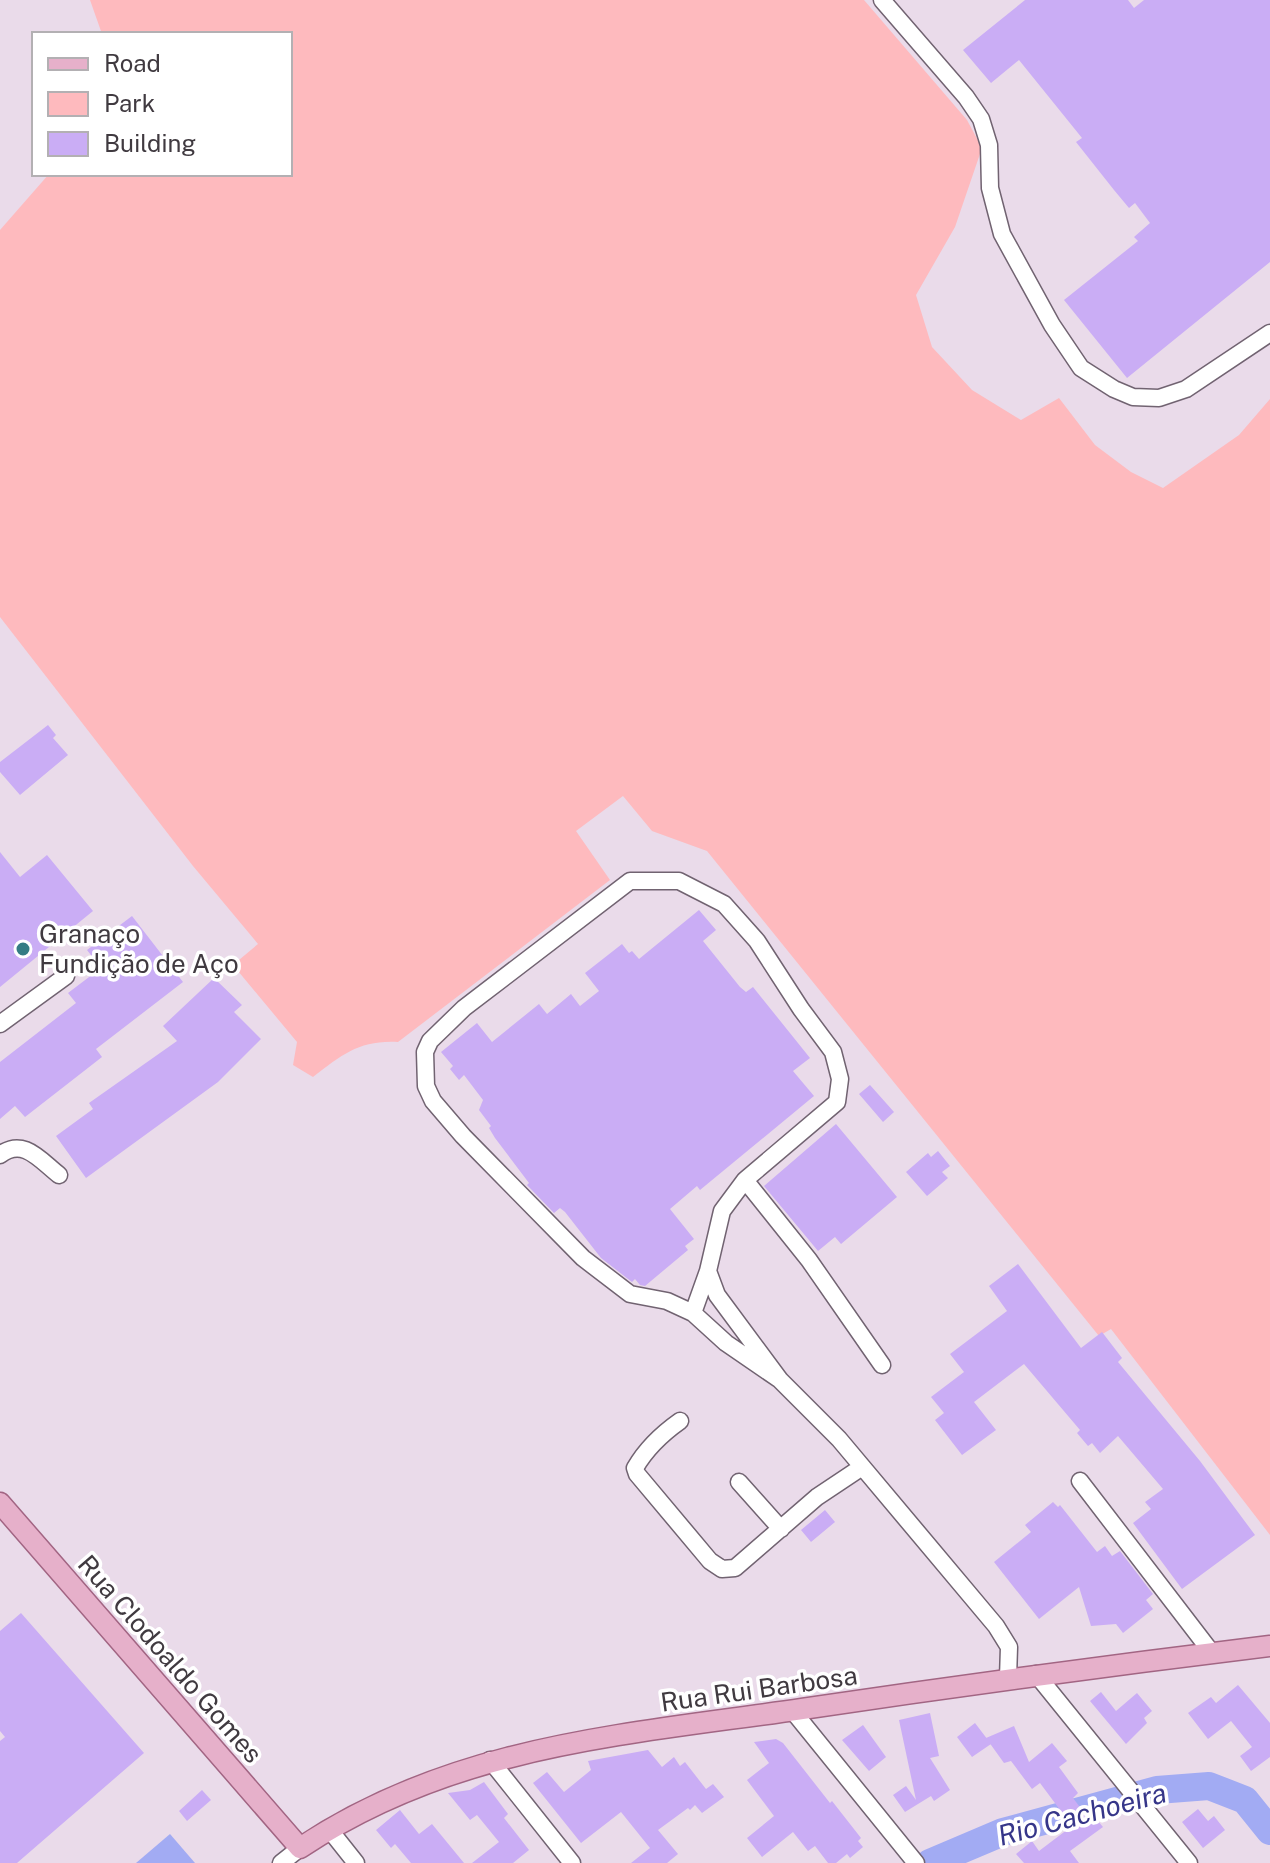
<svg xmlns="http://www.w3.org/2000/svg" width="1270" height="1863" viewBox="0 0 1270 1863" font-family="'Public Sans',sans-serif">
	<rect width="100%" height="100%" fill="#eadbea"/>
	<path fill="#febabe" d="M90 0H864L967 120 982 148 955 227 916 295 932 347 972 390 1021 420 1059 398 1095 445 1131 472 1163 488 1239 435 1270 399V1535L1111 1329 1099 1336 707 851 652 831 623 796 576 831 610 880 398 1042C360 1040 343 1054 313 1077L293 1065 297 1042 233 965 258 944 193 866 0 617V230L49 174H290V34H102Z"/>
	<path fill="#a2abf3" d="M170 1834 195 1863H136Z"/>
	<g fill="none" stroke-linecap="round" stroke-linejoin="round">
		<path stroke="#a2abf3" stroke-width="28" d="M930 1863 1003 1832 1157 1790 1209 1786 1245 1800 1270 1831"/>
	</g>
	<path fill="#caadf5" d="M1025 0H1128L1134 8 1144 0H1270V262L1127 378 1064 300 1138 241 1134 237 1150 223 1135 203 1129 208 1114 190 1076 142 1082 138 1019 60 991 83 963 50Z
		M48 725 56 735 53 738 68 755 20 795 0 772V762Z
		M0 852 20 877 47 855 93 911 0 987Z
		M699 910 716 930 703 941 740 987 746 992 753 987 810 1058 793 1071 814 1096 700 1190 697 1186 670 1209 694 1239 685 1246 688 1250 645 1286 640 1285 635 1279 632 1282 601 1258 565 1212 560 1208 554 1213 527 1185 529 1183 495 1138 489 1128 491 1126 479 1110 483 1100 464 1075 459 1080 450 1069 453 1066 441 1052 477 1023 492 1042 539 1004 547 1014 571 994 580 1006 599 991 585 973 622 944 629 953 632 951 639 959Z
		M132 916 183 982 96 1049 102 1057 25 1117 15 1106 0 1119V1062L76 1003 68 993 101 968 87 950Z
		M214 978 242 1005 234 1012 261 1039 218 1082 86 1178 56 1136 93 1109 89 1103 177 1041 163 1026Z
		M870 1085 894 1112 883 1122 859 1094Z
		M836 1124 897 1197 841 1244 835 1237 818 1251 764 1186Z
		M938 1151 950 1166 942 1172 948 1178 927 1196 906 1172 928 1153 931 1157Z
		M1018 1264 1081 1348 1102 1332 1122 1358 1118 1362 1200 1461 1255 1535 1182 1589 1133 1523 1151 1509 1145 1502 1163 1489 1118 1436 1100 1453 1092 1443 1088 1446 1077 1433 1080 1430 1024 1364 974 1402 996 1430 962 1455 935 1420 944 1413 931 1397 964 1372 950 1354 1007 1311 989 1286Z
		M1053 1502 1058 1507 1060 1505 1097 1552 1105 1546 1112 1556 1120 1551 1153 1594 1146 1600 1153 1609 1123 1633 1116 1624 1091 1626 1079 1587 1039 1619 994 1562 1031 1532 1025 1525Z
		M825 1510 835 1522 811 1542 801 1530Z
		M21 1613 144 1753 17 1863H0V1741L5 1737 0 1731V1631Z
		M1238 1685 1270 1723V1757L1251 1771 1240 1756 1252 1747 1231 1721 1208 1739 1188 1713 1211 1697 1216 1703Z
		M1101 1692 1116 1711 1137 1693 1152 1711 1144 1718 1147 1723 1126 1744 1090 1701Z
		M930 1713 939 1756 930 1758 950 1790 934 1801 931 1796 905 1812 893 1795 906 1786 916 1800 899 1720Z
		M975 1723 991 1744 972 1757 957 1737Z
		M863 1725 886 1757 869 1771 842 1740Z
		M1014 1726 1029 1762 1052 1743 1067 1761 1059 1767 1078 1793 1073 1798 1089 1819 1093 1815 1103 1827 1070 1851 1079 1863H1024L1016 1854 1032 1841 1039 1851 1072 1826 1040 1783 1032 1789 1011 1761 1004 1763 986 1738Z
		M776 1739 783 1743 830 1803 832 1801 861 1838 858 1841 863 1847 850 1858 847 1854 836 1863H828L815 1846 808 1851 793 1832 762 1857 747 1838 774 1816 747 1780 769 1763 754 1742Z
		M648 1750 662 1767 674 1757 680 1766 685 1762 706 1789 713 1784 724 1797 702 1813 695 1805 690 1810 688 1808 658 1830 678 1854 667 1863H631L650 1848 621 1812 581 1843 533 1783 547 1772 564 1792 591 1770 588 1761Z
		M484 1782 508 1814 504 1818 529 1850 513 1863H472L499 1842 477 1815 470 1820 448 1793 470 1790Z
		M202 1790 211 1800 187 1821 179 1811Z
		M1198 1809 1208 1821 1214 1816 1225 1830 1203 1848 1182 1822Z
		M400 1810 419 1834 432 1824 464 1863H411L395 1844 391 1848 376 1830Z"/>
	<g fill="none" stroke-linecap="round" stroke-linejoin="round">
		<g stroke="#716371" stroke-width="19">
			<path id="minor" d="M882 0 966 97 981 119 989 145 990 188 1002 234 1052 325 1081 368 1114 389 1133 397 1159 398 1186 389 1270 333
				M0 1024 66 976
				M0 1155C23 1137 40 1160 59 1175
				M745 1180 809 1260 882 1365
				M693 1313 708 1271
				M780 1380 726 1343 693 1313 667 1301 630 1294 583 1258 463 1136 433 1101 426 1086 425 1052 430 1041 464 1008 630 881H679L724 904 757 941 801 1009 833 1052 840 1079 837 1102 745 1180 722 1211 708 1271 717 1295 780 1380 839 1439 996 1626 1009 1647 1008 1678
				M680 1421C663 1433 646 1449 635 1468L637 1474 710 1561 722 1569 735 1568 817 1497 862 1467
				M1080 1481 1212 1653
				M739 1482 781 1529
				M1036 1674 1189 1863
				M792 1710 916 1863
				M490 1760 572 1863
				M329 1829 356 1863
				M281 1863 300 1848"/>
		</g>
		<g stroke="#a26583" stroke-width="23">
			<path id="major" d="M0 1503 300 1848C454 1745 624 1735 802 1709 958 1686 1114 1665 1270 1646"/>
		</g>
		<use href="#minor" stroke="#fff" stroke-width="16"/>
		<use href="#major" stroke="#e6b0ca" stroke-width="20"/>
	</g>
	<circle fill="#347c84" stroke="#fff" stroke-width="3" cx="23" cy="949" r="8"/>
	<g text-anchor="middle" stroke-width="7" stroke-linejoin="round" paint-order="stroke">
		<g font-size="26" fill="#403a40" stroke="#fff" text-anchor="start">
			<text x="39" y="943">Granaço<tspan x="39" dy="30">Fundição de Aço</tspan></text>
		</g>
		<g font-size="26" fill="#403a40" stroke="#fff">
			<text transform="translate(170 1659) rotate(49)" y="9">Rua Clodoaldo Gomes</text>
			<text transform="translate(759 1689) rotate(-8)" y="9">Rua Rui Barbosa</text>
		</g>
		<g font-size="28" font-style="italic" fill="#363689" stroke="#fff">
			<text transform="translate(1082 1814) rotate(-15)" y="10">Rio Cachoeira</text>
		</g>
	</g>
	<rect x="32" y="32" width="260" height="144" fill="#ffffff" stroke="#b3b0b3" stroke-width="2"/>
	<rect x="48" y="58" width="40" height="12" fill="#e6b0ca" stroke="#b3b0b3" stroke-width="2"/>
	<text x="104" y="72" font-size="24" fill="#403a40">Road</text>
	<rect x="48" y="92" width="40" height="24" fill="#febabe" stroke="#b3b0b3" stroke-width="2"/>
	<text x="104" y="112" font-size="24" fill="#403a40">Park</text>
	<rect x="48" y="132" width="40" height="24" fill="#caadf5" stroke="#b3b0b3" stroke-width="2"/>
	<text x="104" y="152" font-size="24" fill="#403a40">Building</text>
</svg>
